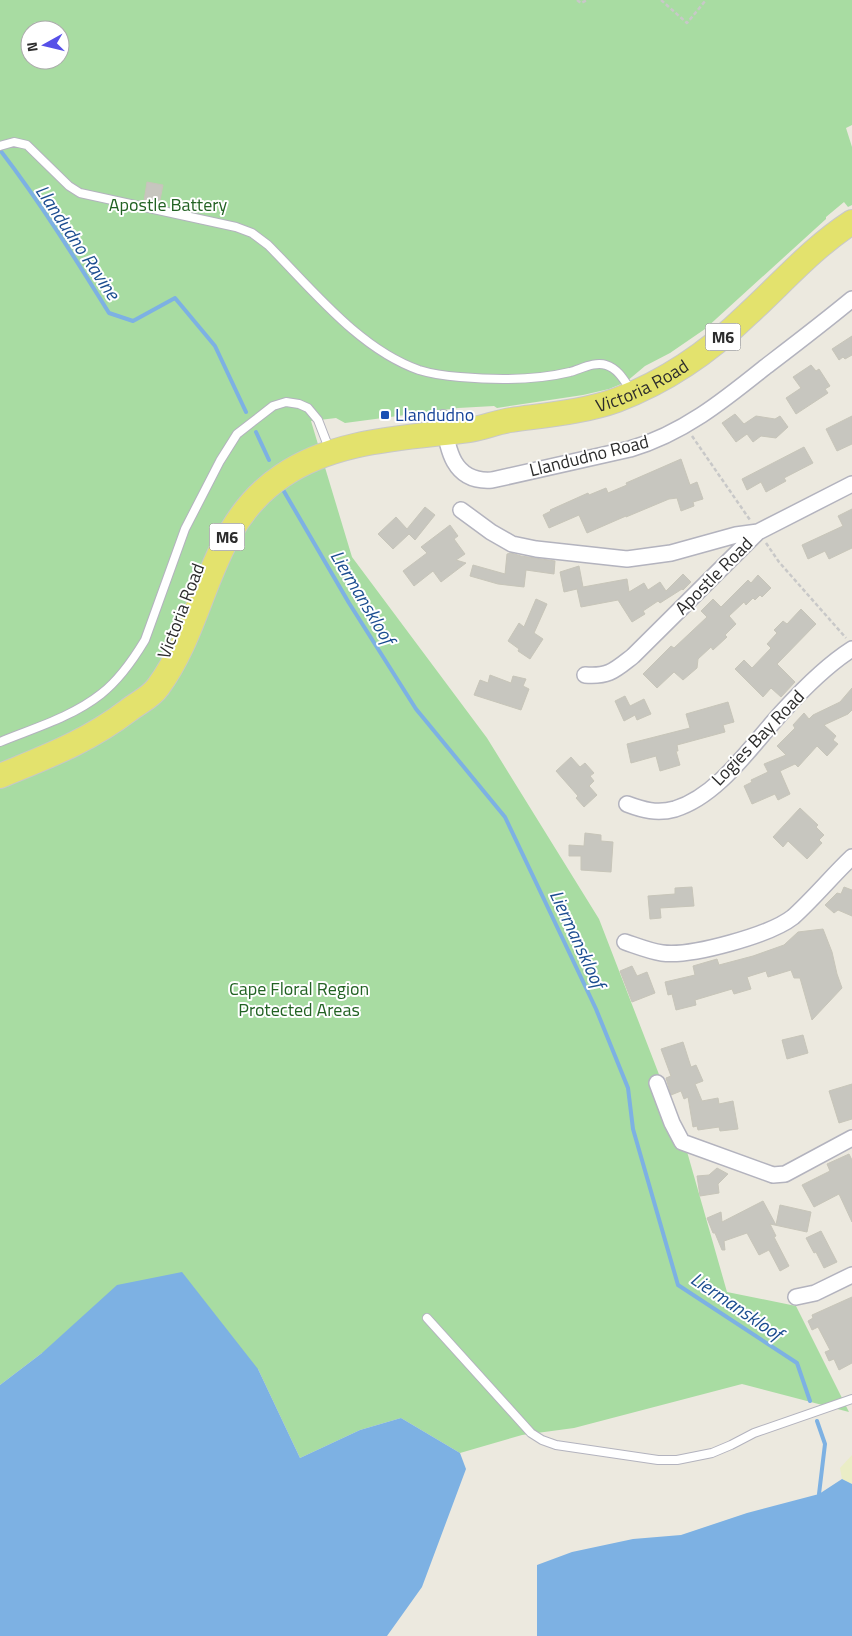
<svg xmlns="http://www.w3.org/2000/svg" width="852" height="1636" viewBox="0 0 852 1636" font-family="'Titillium Web',sans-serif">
	<rect width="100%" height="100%" fill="#ece9df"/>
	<path fill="#a8dca2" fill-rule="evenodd" d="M0 0H852V125L846 128 852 147V205L848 207 844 202 826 217V219L705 329 670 353 645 366 626 382 609 389 583 395 497 408 494 406 458 408 345 423 336 418 311 421 352 557 487 738 599 919 682 1134 727 1292 796 1306 849 1412 742 1384 574 1428 522 1435 460 1453 401 1418 360 1430 300 1458 258 1369 42 1353 0 1385ZM30 30H60V60H30Z"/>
	<path fill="#eaedc6" d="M852 1455V1484L842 1479 840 1468Z"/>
	<path fill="#7db1e3" d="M182 1272 258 1369 300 1458 360 1430 401 1418 460 1453 466 1469 422 1587 387 1636H0V1385L42 1353 117 1285Z
		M842 1479 852 1484V1636H537V1565L572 1552 633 1539 681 1535 747 1513 819 1494Z"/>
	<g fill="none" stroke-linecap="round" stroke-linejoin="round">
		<path stroke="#7db1e3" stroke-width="4" d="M0 150C40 202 75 258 109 313L133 321 175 298 215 346 246 412
			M256 432 269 460
			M282 488 349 603 416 709 505 817 596 1009 628 1088 633 1129 678 1285 797 1363 810 1401
			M817 1421 825 1444 819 1494"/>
	</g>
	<path fill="#c7c6bf" stroke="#c7c5b9" d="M147 182 163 185 159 205 144 201Z
		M852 336V355L845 359 843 357 839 360 832 349Z
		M811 365 816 371 819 369 830 386 825 389 828 393 796 414 786 398 801 388 793 377Z
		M735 414 744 424 756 416 775 419 780 416 788 427 776 438 761 436 753 442 747 434 736 442 722 423Z
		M852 416V444L837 451 826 429Z
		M804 447 813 463 784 478 786 481 766 492 761 482 747 490 742 479Z
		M681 459 690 485 697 482 703 499 693 502 694 506 681 511 677 498 669 499 626 517V516L587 533 579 515 549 528 543 515 551 511 550 510 588 493 589 495 606 488 608 493 627 485 626 483Z
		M425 507 435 515 415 540 409 534 393 549 378 534 396 517 407 529Z
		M852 509V548L829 559 825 551 808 559 802 545 843 526 838 516Z
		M450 525 458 536 454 539 465 554 456 560 466 563 441 582 433 571 414 586 403 571 427 553 421 547Z
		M511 553 521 556 555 561 554 574 526 570 524 587 498 584 470 576 473 565 505 574 507 554Z
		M579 566 583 587 627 579 629 592 644 583 648 590 660 582 666 591 683 574 691 582 683 590 682 589 660 603 658 601 643 611 645 614 632 622 618 600 581 607 577 589 564 592 560 572Z
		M758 575 771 588 762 597 760 595 755 600 753 598 746 605 744 602 729 616 736 624 725 635 727 637 713 650 711 647 698 659 697 668 683 680 674 672 657 688 643 674 671 646 674 648 707 617 701 611 713 599 721 607 748 580 751 583Z
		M536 599 547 604 534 633 543 639 530 659 518 651 519 649 508 641 519 623 524 627Z
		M801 609 816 624 777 664 795 682 781 697 771 688 763 697 735 669 744 660 752 668 771 648 767 644 777 633 774 630 783 621 787 624Z
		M490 675 511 683 513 676 526 679 523 686 529 689 521 710 474 695 480 680 488 683Z
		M852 688V710L848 714 824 725 836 736 833 740 838 744 827 756 817 746 798 767 795 764 780 771 790 794 778 800 775 794 752 804 744 786 752 782 751 780 768 772 764 764 786 755 777 746 795 728 793 725 804 713 809 719 813 715 840 702Z
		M625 696 630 706 644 699 651 714 637 720 635 715 624 721 615 701Z
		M728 702 734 722 723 725 725 732 677 745 678 751H676L680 765 660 771 656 756 631 763 627 744 690 728 686 714Z
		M571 757 580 767 585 763 594 773 590 776 594 781 589 786 597 795 584 807 576 798 578 796 556 771Z
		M800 808 818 825 816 827 824 835 819 840 822 843 807 859 788 841 783 847 773 837Z
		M585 833 601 835V841L613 842 611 872 581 870V856H569V845L584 846Z
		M692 887 694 906 660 908 661 918 650 919 648 896 675 894V888Z
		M844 887 852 890V916L838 910 834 913 825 905 837 893 841 894Z
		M823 929 832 952 837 974 842 988 812 1020 800 978H794L791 970 768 977 766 971 747 977 751 989 734 994 732 989 695 1000 696 1005 676 1010 672 994 668 995 665 982 695 975 693 966 717 959 719 965 753 956 784 945 798 932Z
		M632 966 637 976 647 972 655 993 632 1002 620 971Z
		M803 1035 808 1053 787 1059 782 1040Z
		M683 1042 691 1067 696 1065 703 1081 695 1084 702 1101 718 1098 719 1104 733 1101 738 1129 720 1131 719 1127 698 1130 697 1126 693 1127 688 1097 684 1099 681 1091 671 1095 666 1078 671 1076 661 1049Z
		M852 1084V1119L839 1123 829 1091Z
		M849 1154 852 1160V1222L839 1194 814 1207 802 1185 830 1171 827 1164Z
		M717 1168 728 1174 718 1184 719 1193 700 1196 697 1176 709 1175Z
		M763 1201 776 1225 780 1205 811 1212 807 1232 770 1224 776 1236 774 1237 789 1266 780 1271 769 1250 759 1255 747 1233 724 1241 725 1250H722L715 1233H713L707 1218 721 1212 722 1222Z
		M821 1231 837 1262 824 1268 816 1252 814 1253 806 1238Z
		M852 1297V1363L839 1370 834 1359 829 1361 825 1352 830 1350 818 1327 812 1330 808 1321 813 1318 812 1315Z"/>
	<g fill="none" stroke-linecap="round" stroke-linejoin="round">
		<g stroke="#b3b3be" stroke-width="10">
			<path id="lane" d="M0 146 14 142 27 145 69 186 80 193 236 227 252 233 268 245C312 289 359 349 419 370 432 374 446 376 460 377 494 380 537 380 570 372 581 369 595 361 606 365 619 369 625 382 632 392
				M0 742C34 728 72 717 101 694 119 680 133 660 145 640L185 529 220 461 237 434 273 406 286 402 299 404 308 408 318 420 330 451
				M427 1318 531 1433 542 1440 556 1445 658 1460H677L712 1453 731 1445 754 1433 852 1399"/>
		</g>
		<g stroke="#b3b3be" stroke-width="18">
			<path id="street" d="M443 418C447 449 453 483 492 480L630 449C682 434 723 401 764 368 794 345 823 323 852 299
				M461 510 491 532 512 544 536 549 627 559 671 553 736 535 758 532
				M585 675C609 677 615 670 633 656L758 532 852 484
				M627 804C643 810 657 814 675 809 720 795 753 743 784 710 804 688 827 665 852 649
				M625 942C637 946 649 951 662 953 691 957 770 935 793 917 814 898 832 876 852 857
				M657 1083 672 1123 682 1142 773 1175 785 1174 852 1138
				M796 1297 815 1293 852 1275"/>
		</g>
		<g stroke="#c8c8c8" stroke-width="26">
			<g id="primary">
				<path id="s1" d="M0 776C48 756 87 742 129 710 139 702 150 698 158 687 208 619 206 527 282 476 336 439 407 438 469 430 483 428 497 422 511 420 546 415 584 412 617 400 667 381 709 352 747 315 782 283 812 248 852 222"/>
			</g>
		</g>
		<path stroke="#c8c8c8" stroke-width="2.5" stroke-dasharray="4 2.5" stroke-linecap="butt" d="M577 0 581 3 587 0
			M661 0 687 23 706 0
			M692 436 750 520
			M766 543 779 562 846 638"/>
		<use href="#lane" stroke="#fff" stroke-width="8"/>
		<use href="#street" stroke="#fff" stroke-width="15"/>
		<use href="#primary" stroke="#e3e26d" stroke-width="24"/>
	</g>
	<rect fill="#1a4fb4" stroke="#fff" stroke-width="2" x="380" y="410" width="10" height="10" rx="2.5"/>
	<g text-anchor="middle" stroke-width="4" stroke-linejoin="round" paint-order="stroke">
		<g fill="#fff" stroke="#6b6b6b" stroke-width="1">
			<rect x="705.5" y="323.5" width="35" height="27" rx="4"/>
			<rect x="209.5" y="523.5" width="35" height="27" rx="4"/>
		</g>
		<g font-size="16" font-weight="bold" fill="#2c2c2c">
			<text x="723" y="343">M6</text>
			<text x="227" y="543">M6</text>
		</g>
		<g font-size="18" fill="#226223" stroke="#fff">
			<text x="168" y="211">Apostle Battery</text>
			<text x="299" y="995">Cape Floral Region<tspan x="299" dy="21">Protected Areas</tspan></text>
		</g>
		<g font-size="18" fill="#2c2c2c" stroke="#fff">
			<text dy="6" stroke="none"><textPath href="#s1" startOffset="805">Victoria Road</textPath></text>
			<text transform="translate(589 456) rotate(-14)" y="6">Llandudno Road</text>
			<text transform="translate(714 576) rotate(-45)" y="6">Apostle Road</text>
			<text transform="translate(181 611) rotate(-69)" y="6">Victoria Road</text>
			<text transform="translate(758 738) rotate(-46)" y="6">Logies Bay Road</text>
		</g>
		<g font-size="18" fill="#164399" stroke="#fff" text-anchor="start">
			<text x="395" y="421">Llandudno</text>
		</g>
		<g font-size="19" font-style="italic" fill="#1b4d90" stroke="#fff">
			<text transform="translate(78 242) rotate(56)" y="7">Llandudno Ravine</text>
			<text transform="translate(363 597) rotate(59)" y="7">Liermanskloof</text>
			<text transform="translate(578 939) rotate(65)" y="7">Liermanskloof</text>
			<text transform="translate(737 1306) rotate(34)" y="7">Liermanskloof</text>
		</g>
	</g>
	<g transform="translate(45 45) rotate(262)"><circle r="24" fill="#ffffff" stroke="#ababab"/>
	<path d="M0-4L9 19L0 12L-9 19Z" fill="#5650e8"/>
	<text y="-8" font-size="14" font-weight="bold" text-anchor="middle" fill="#2c2c2c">N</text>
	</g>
</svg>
